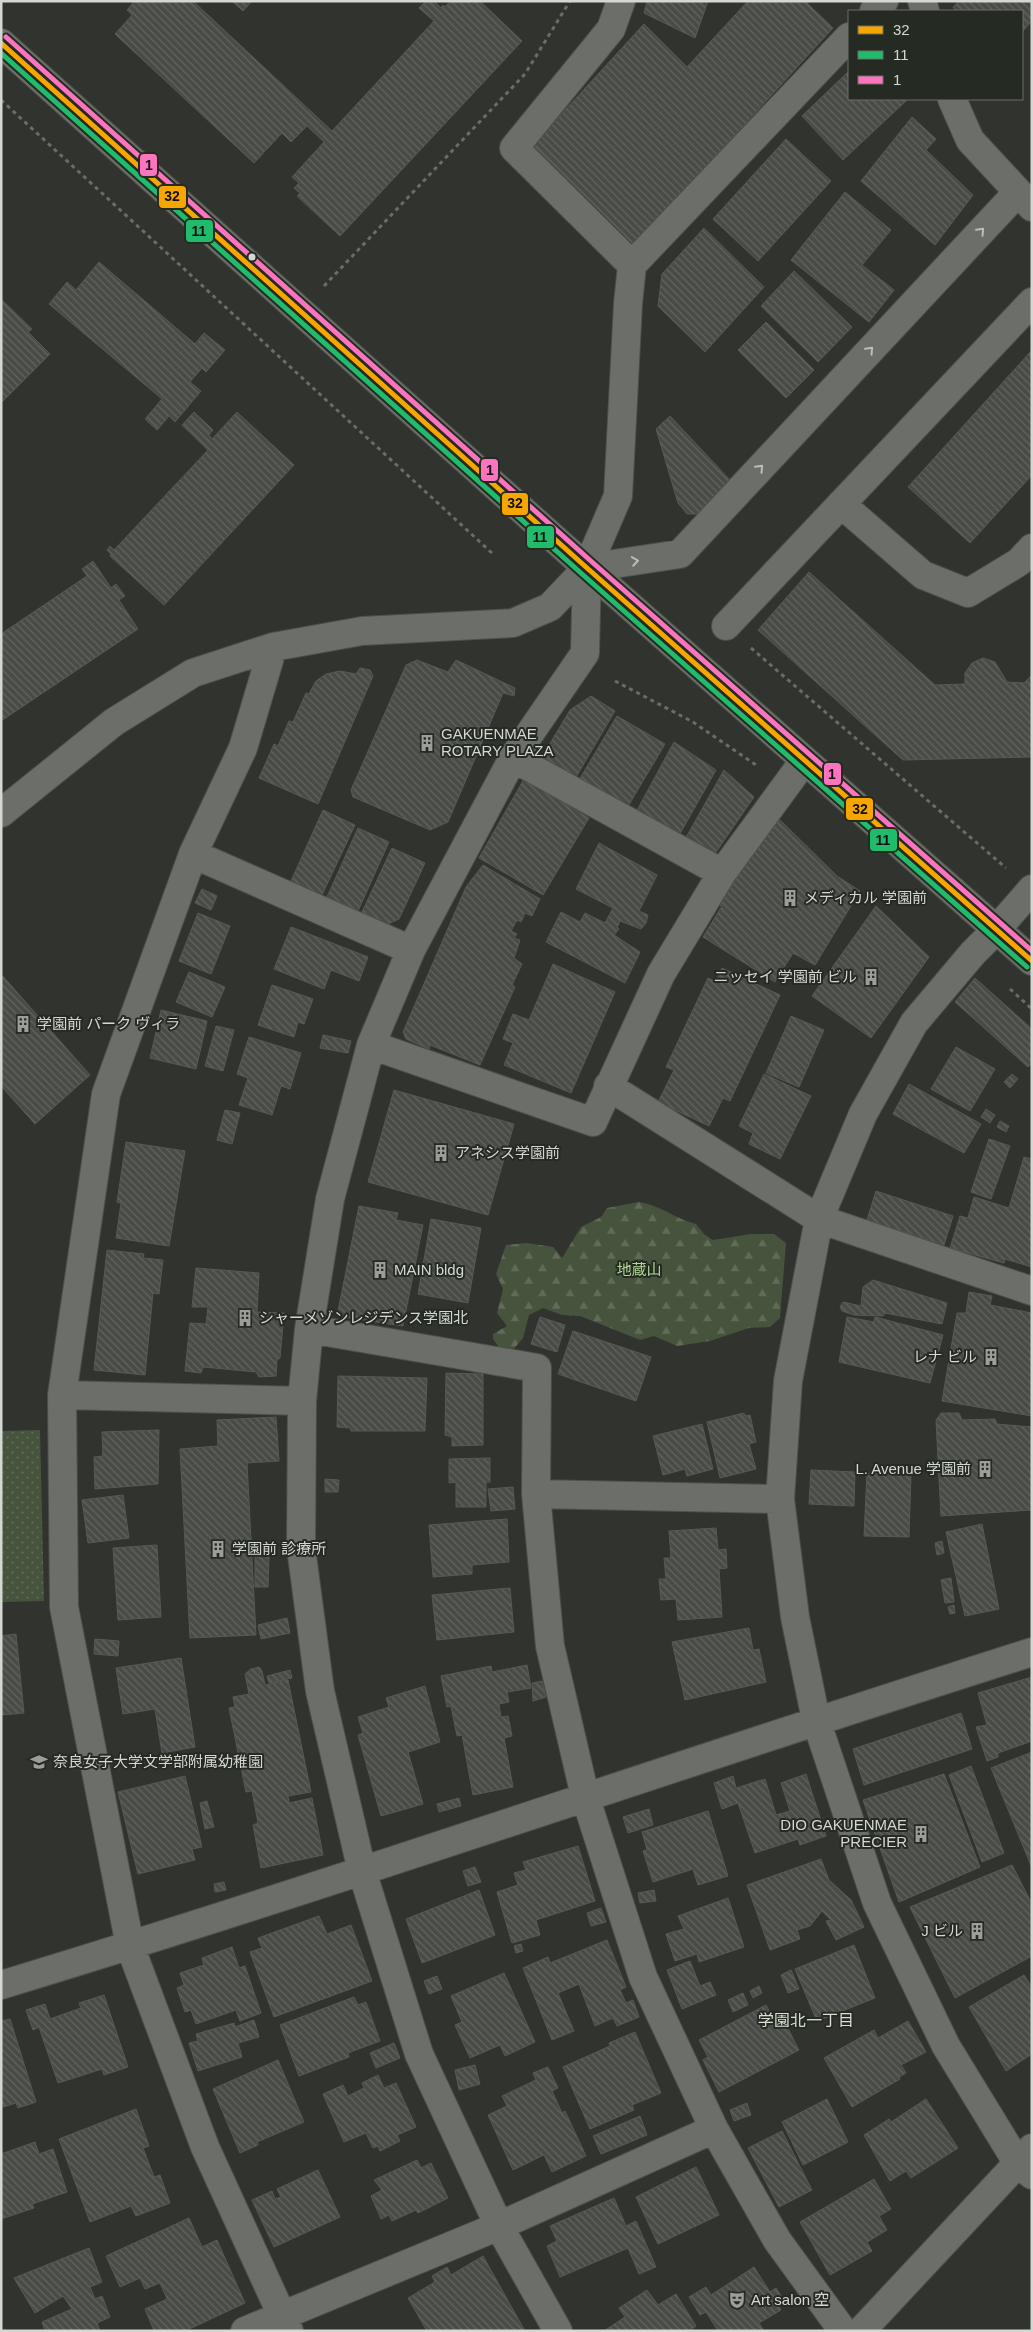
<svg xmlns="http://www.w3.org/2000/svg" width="1033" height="2332" viewBox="0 0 1033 2332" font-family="Arial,'Noto Sans JP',sans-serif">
	<defs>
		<pattern id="grass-dots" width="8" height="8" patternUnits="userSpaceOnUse" patternTransform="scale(1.25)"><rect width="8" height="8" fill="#46533d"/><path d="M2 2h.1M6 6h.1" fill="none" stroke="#606b58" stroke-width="1.8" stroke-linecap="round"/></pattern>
		<pattern id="forest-firs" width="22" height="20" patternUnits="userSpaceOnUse" patternTransform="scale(1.25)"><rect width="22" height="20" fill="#46533d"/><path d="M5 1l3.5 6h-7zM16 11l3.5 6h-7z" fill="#606b58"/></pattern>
		<pattern id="building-back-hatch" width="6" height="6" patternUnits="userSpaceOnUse" patternTransform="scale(1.25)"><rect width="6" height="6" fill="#494b47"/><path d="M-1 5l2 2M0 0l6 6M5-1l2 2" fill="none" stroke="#626461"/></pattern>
	</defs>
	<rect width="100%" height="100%" fill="#30332e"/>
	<path fill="url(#grass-dots)" d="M40 1430 44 1601 1 1602V1431Z"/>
	<path fill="url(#forest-firs)" d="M639 1202C660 1205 676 1219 696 1224L705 1235 713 1240 751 1234H774L786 1243 780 1318 770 1327 749 1328 710 1341 677 1346 654 1336 640 1340 580 1316 562 1315 543 1308 529 1315 523 1338 513 1350 500 1349 493 1339V1334L507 1326 497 1313 503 1289 496 1274 506 1245 527 1243 553 1247 562 1258 581 1227 601 1217 607 1208Z"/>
	<path fill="url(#building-back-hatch)" stroke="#565954" d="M135 1H193L332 131 434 21 419 8 426 1H434L441 8 443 5 445 7 451 1 458 3 460 1H480L522 41 340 236 297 196 300 193 294 188 299 183 292 177 324 142 307 126 291 142 282 133 254 163 115 34 132 15 127 10Z
		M232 1H252L243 11Z
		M647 1H708L695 38 644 13Z
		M748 1H805L833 28 634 245 533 145 644 24 687 67Z
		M959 1H1032V21L1022 32V11H956L953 7Z
		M849 71V99H908L843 160 802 116Z
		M912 117 936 139 926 150 973 195 935 245 861 181Z
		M786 139 831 181 758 261 713 219Z
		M845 192 891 230 862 265 894 290 869 322 791 260Z
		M704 228 764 287 705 352 658 306 662 274Z
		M99 262 195 344 204 333 225 350 206 372 202 368 190 382 201 391 175 422 169 416 157 430 145 419 162 399 49 304 67 282 76 290Z
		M794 271 852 327 818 362 761 306Z
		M1 299 32 329 28 332 50 354 1 403Z
		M766 322 814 370 786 398 738 350Z
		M1032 350V475L970 543 908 487Z
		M194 412 213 430 209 435 212 439 237 412 294 465 164 605 110 556 111 554 107 550 110 546 114 550 208 450 182 425Z
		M670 416 730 480 697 514H687L678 503 656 429Z
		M93 561 111 588 116 584 125 596 119 600 138 629 1 721V634L87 576 82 569Z
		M809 572 935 685 965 684V673L972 663 983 658 995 662 1007 682 1024 683 1032 675V757L903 760 758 630Z
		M417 660 448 672 456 660 515 688 514 696 503 693 448 822 430 830 353 797 351 790 406 665Z
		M360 668 370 670 373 676 318 804 259 778 274 744 278 746 289 721 293 722 306 693 309 694 316 681 326 674 340 671 356 674Z
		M591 696 615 711 572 784 539 762 570 710Z
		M617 716 665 744 627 808 579 780Z
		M674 742 716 770 677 839 636 812Z
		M724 770 754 797 712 858 684 841Z
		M524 779 589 818 543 895 479 858Z
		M323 810 355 825 322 895 291 881Z
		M777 817 837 876 860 891 815 965 793 953 775 982 703 937 722 906 719 905Z
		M358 828 389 842 358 911 327 897Z
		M599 843 657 875 639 911 648 915 646 923 641 929 620 921 617 928 619 929 614 935 640 952 625 983 546 942 561 912 580 922 585 913 605 923 613 908 576 889Z
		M392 848 425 863 399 919 388 924 362 912Z
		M483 865 540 899 532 916 525 913 521 922 517 920 511 931 517 934 514 938 520 940 514 958 522 964 512 985 515 987 480 1065 430 1045 429 1049 406 1039 403 1032 466 887Z
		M202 889 217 896 211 910 195 903Z
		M876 906 929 957 871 1038 812 996Z
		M198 913 230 926 211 974 179 961Z
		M291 927 368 957 359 981 331 970 324 989 274 969Z
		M553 964 615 992 571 1093 504 1065 513 1043 503 1039 513 1014 529 1020Z
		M722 968 780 995 730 1101 723 1098 709 1126 658 1102 674 1070 666 1067 708 978 716 982Z
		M189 972 225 987 212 1017 176 1002Z
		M1 974 90 1075 35 1124 1 1086Z
		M975 978 1032 1029V1063L1028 1067 955 1002Z
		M272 985 313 999 304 1024 298 1022 294 1037 258 1025Z
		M161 1010 207 1021 196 1069 150 1058Z
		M791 1016 824 1030 799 1087 766 1073Z
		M216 1026 234 1030 223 1071 205 1066Z
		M323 1035 351 1041 348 1053 320 1048Z
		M249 1037 301 1053 290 1089 281 1086 272 1115 239 1105 248 1078 237 1074Z
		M956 1047 995 1069 970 1111 931 1089Z
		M764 1074 811 1096 780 1159 749 1144 753 1133 739 1126Z
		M1012 1074 1018 1079 1010 1088 1004 1082Z
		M909 1084 981 1124 964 1153 893 1114Z
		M394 1090 514 1124 488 1215 368 1182Z
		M986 1109 995 1115 990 1123 981 1117Z
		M225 1110 240 1113 232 1144 217 1140Z
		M1000 1121 1009 1126 1006 1132 997 1127Z
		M989 1139 1010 1146 991 1199 971 1192Z
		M126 1142 185 1151 169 1246 116 1238 121 1203 117 1202Z
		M1024 1157 1032 1159V1267L1005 1259 1004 1263 950 1248 960 1216 968 1218 974 1197 1009 1208Z
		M876 1191 953 1216 944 1245 867 1220Z
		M359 1206 398 1213 396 1220 423 1225 403 1326 337 1316Z
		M431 1219 481 1228 468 1303 418 1294Z
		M107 1250 144 1254 143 1258 163 1260 159 1294 153 1293 145 1375 94 1370Z
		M196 1268 259 1273 257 1312 284 1313 280 1358 277 1360 276 1376 259 1377 256 1372 203 1367 201 1373 185 1371 190 1323 206 1324 208 1307H192Z
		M873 1280 947 1303 942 1324 885 1313 883 1316 854 1315 842 1311 840 1307 843 1302 861 1306 863 1287Z
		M969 1292 992 1296 990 1305 1032 1313V1416L942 1401 957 1313H966Z
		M540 1317 565 1325 557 1352 531 1344Z
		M847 1317 874 1322 875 1317 943 1335 930 1383 839 1362Z
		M573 1331 651 1357 636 1401 558 1374Z
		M446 1373 483 1374V1445L452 1446V1437L445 1435Z
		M338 1376 427 1378 425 1431H351L350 1428 337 1427Z
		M744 1413 745 1416 750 1415 756 1442 749 1444 756 1469 720 1478 707 1422Z
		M941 1413H959L962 1420 995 1419 997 1424 1032 1427V1510L941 1516 936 1420Z
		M276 1417 279 1461 247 1463 256 1635 190 1638 180 1449 218 1446 217 1420Z
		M702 1424 713 1469 687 1476 685 1469 663 1475 653 1436Z
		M159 1430 158 1484 95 1489 94 1457 103 1456 102 1432Z
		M490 1458V1482H486V1507H456V1482L449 1483V1459Z
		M811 1470 855 1472 854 1506 809 1504Z
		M867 1473 911 1475 909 1537 864 1536Z
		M325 1479 339 1480 338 1492H325Z
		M513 1487 515 1509 491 1511 488 1489Z
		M123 1495 129 1538 88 1543 82 1500Z
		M507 1519 509 1562 472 1565V1574L433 1577 429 1525Z
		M982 1524 999 1609 965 1616 946 1532Z
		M716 1528 718 1550 726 1549 727 1568 719 1569 722 1617 678 1620 676 1599 661 1600 659 1579H666L664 1558H671L669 1531Z
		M942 1541 944 1553 937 1555 935 1543Z
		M157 1545 161 1617 118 1620 113 1548Z
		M255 1556H269L268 1587H255Z
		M951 1578 954 1602 945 1603 941 1580Z
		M510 1588 514 1632 437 1640 432 1595Z
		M954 1605 955 1613 950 1614 948 1607Z
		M287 1618 290 1633 261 1639 258 1625Z
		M749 1628 753 1650 759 1649 766 1682 685 1700 672 1642Z
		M16 1634 24 1713 1 1715V1636Z
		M95 1639 119 1641 118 1656 94 1654Z
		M181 1658 195 1747 162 1753 155 1709 123 1714 116 1668Z
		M527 1665 531 1688 507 1692 509 1702 499 1704 501 1717 508 1716 512 1736 504 1738 513 1787 473 1795 462 1735 457 1736 451 1706 447 1707 441 1676 491 1666 492 1672Z
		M259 1667 262 1671 265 1685 288 1680 311 1792 288 1796 289 1803 312 1798 323 1855 261 1868 253 1825 258 1823 252 1791 246 1792 229 1708 235 1707 233 1697 249 1694 245 1674 251 1669Z
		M290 1670 292 1678 269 1683 267 1676Z
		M1032 1677V1741L998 1753V1757L987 1761 976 1727 987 1725 978 1693Z
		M542 1681 546 1697 533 1701 532 1683Z
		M425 1686 440 1742 408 1752 423 1804 381 1816 358 1735 363 1733 358 1717 389 1707 386 1698Z
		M961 1713 972 1749 864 1785 853 1749Z
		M1032 1752V1868L991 1768Z
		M971 1766 1004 1853 982 1862 949 1775Z
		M806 1774 826 1836 800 1845 798 1839 755 1853 738 1803 722 1809 714 1783 733 1776 736 1788 765 1779 776 1815 790 1811 781 1783Z
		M944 1774 980 1867 899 1902 863 1800Z
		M185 1776 202 1847 192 1849 195 1860 138 1874 118 1792Z
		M459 1798 461 1806 439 1812 437 1804Z
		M207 1801 214 1827 205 1829 200 1803Z
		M649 1809 653 1825 628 1833 623 1817Z
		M708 1811 728 1876 698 1885 693 1869 653 1882 643 1851 647 1850 642 1832Z
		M578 1846 595 1901 536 1920 540 1935 512 1943 497 1892 518 1885 514 1873 526 1870 523 1862Z
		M821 1859 829 1880 851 1900 864 1927 836 1940 826 1921 831 1920 822 1911 810 1926 797 1930 800 1939 770 1950 747 1885Z
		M1012 1865 1032 1904V1956L955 1998 910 1907Z
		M475 1867 481 1882 468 1886 463 1871Z
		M224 1882 226 1890 215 1892 214 1884Z
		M479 1890 495 1935 422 1963 406 1919Z
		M654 1890 656 1901 640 1903 638 1893Z
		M728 1898 744 1947 699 1962 697 1954 675 1961 666 1934 684 1929 678 1916Z
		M601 1908 606 1922 591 1926 587 1913Z
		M319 1916 327 1934 351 1925 372 1981 274 2017 250 1952 262 1948 258 1938Z
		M607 1940 626 1987 620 1990 626 2003 633 2000 639 2017 617 2026 613 2018 595 2026 579 1984 558 1993 574 2031 552 2040 523 1968 548 1957 550 1963Z
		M521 1944 523 1951 516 1953 514 1946Z
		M854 1945 875 1998 817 2021 795 1969Z
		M232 1947 239 1968 245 1966 261 2013 240 2021 236 2010 196 2024 191 2010 185 2012 177 1988 184 1985 180 1973 204 1965 202 1958Z
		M690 1961 700 1986 710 1982 716 1995 682 2009 667 1970Z
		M791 1970 799 1989 788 1993 781 1975Z
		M504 1973 535 2042 505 2056 500 2045 470 2058 455 2025 462 2022 451 1996Z
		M1024 1975 1032 1987V2054L1006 2071 969 2007Z
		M437 1976 442 1989 429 1994 424 1981Z
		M759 1986 762 1993 753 1998 750 1991Z
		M743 1993 748 2005 733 2012 728 2000Z
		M104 1995 128 2067 104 2075 102 2069 58 2083 39 2027 33 2030 26 2010 45 2004 50 2019 81 2008 79 2003Z
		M354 1997 358 2005 366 2002 380 2041 348 2053 349 2057 299 2076 280 2025Z
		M766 2005 775 2022 783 2019 799 2050 719 2092 703 2060 708 2057 699 2040Z
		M10 2019 36 2102 18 2108 16 2103 3 2107 1 2103V2021Z
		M254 2020 259 2037 238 2043 242 2057 198 2071 189 2043 198 2041 196 2034 234 2023 235 2027Z
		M908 2021 926 2052 901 2065 906 2073 899 2077 900 2079 852 2107 824 2058 874 2030 878 2038Z
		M635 2032 661 2093 632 2105 634 2110 590 2129 563 2067 610 2046 609 2043Z
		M394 2043 400 2058 376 2068 370 2053Z
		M278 2060 304 2122 257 2142 258 2145 240 2153 213 2089Z
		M475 2065 480 2084 459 2090 455 2070Z
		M548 2067 558 2088 552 2091 562 2113 565 2111 586 2156 552 2172 544 2155 513 2170 488 2115 507 2106 502 2096 536 2080 533 2073Z
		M378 2075 384 2088 396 2083 416 2127 397 2135 400 2141 380 2151 378 2146 373 2148 366 2133 344 2142 323 2094 343 2085 348 2096 364 2088 362 2083Z
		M827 2099 848 2142 803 2165 782 2122Z
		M926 2099 958 2148 911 2178 906 2171 890 2181 864 2135 889 2119 891 2122Z
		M747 2103 751 2115 734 2121 730 2110Z
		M136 2109 149 2146 143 2148 154 2177 160 2175 170 2203 136 2216 131 2206 90 2222 59 2139Z
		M640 2116 647 2135 601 2154 593 2136Z
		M782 2131 812 2190 779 2207 748 2148Z
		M35 2142 39 2154 53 2149 67 2192 32 2204 34 2208 1 2219V2154Z
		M417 2160 421 2168 431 2163 448 2198 418 2213 416 2210 392 2221 389 2215 381 2219 371 2196 382 2190 374 2180Z
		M696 2167 719 2215 658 2244 636 2197Z
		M318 2170 340 2217 274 2247 252 2200 272 2191 275 2199 281 2197 277 2189Z
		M874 2179 891 2209 879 2216 887 2230 867 2242 872 2251 830 2275 800 2222Z
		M614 2198 626 2226 636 2221 656 2267 639 2274 628 2248 560 2277 547 2246 557 2241 550 2226Z
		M189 2218 202 2247 217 2240 245 2303 185 2331H154L145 2309 167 2299 160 2283 145 2289 140 2278 120 2287 106 2256Z
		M89 2248 102 2282 90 2287 95 2299 102 2296 110 2317 97 2323 100 2331H45L42 2322 72 2309 63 2296 35 2313 14 2278Z
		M483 2256 525 2331H427L408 2298 435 2282 432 2276 447 2267 451 2275Z
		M754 2267 770 2292 776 2288 785 2302 779 2306 781 2310 759 2323 764 2331H718L706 2312 700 2315 689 2297 706 2287 711 2295Z
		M647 2290 658 2305 676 2294 696 2326 689 2331H604L625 2317 619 2308Z"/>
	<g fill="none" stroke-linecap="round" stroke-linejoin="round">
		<g stroke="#4d504b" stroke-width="30">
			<path id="street" d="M621 1 611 29 514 148 632 265
				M922 1 925 11
				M874 11 884 1
				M952 99 970 140 1032 207
				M841 504 923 575 968 593 1019 562 1032 548
				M587 568 680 554 1017 193
				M726 626 1032 302
				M273 647 243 748 193 854 106 1094 62 1395 64 1607 130 1946 205 2147 289 2331
				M513 758 722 873
				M1 813 114 722 193 673 273 647 362 631 513 623 550 607 587 568 618 496 628 304 632 265 849 37
				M193 854 411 950
				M1032 889 997 929 973 953 914 1023 863 1114 819 1219 788 1381 780 1499 795 1617 816 1720 877 1903 946 2046 1017 2162 1032 2175
				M371 1045 593 1122 661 974 722 873 804 761
				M608 1086 819 1219 1032 1291
				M309 1329 537 1368 536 1494 550 1646 585 1796 643 1977 714 2129 777 2240 843 2331
				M62 1395 302 1401
				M536 1494 780 1499
				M1 1985C347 1880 687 1761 1032 1652
				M245 2331 499 2226 714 2129
				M558 2331 499 2226 419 2054 362 1871 320 1691 301 1548 302 1401 309 1329 330 1199 371 1045 411 950 513 758 585 653 587 568
				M861 2331 1032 2148"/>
		</g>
		<g stroke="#4d504b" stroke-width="30">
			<path id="secondary" d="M1 43 587 568 1032 961"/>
		</g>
		<path stroke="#6a6c68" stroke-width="3" stroke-dasharray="4 4" stroke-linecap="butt" d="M1 100 493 554
			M324 286 525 74 570 1
			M751 648 1006 868
			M615 681 693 722 756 765
			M1010 989 1032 1009"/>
		<use href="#street" stroke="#6c6e6a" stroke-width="28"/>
		<use href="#secondary" stroke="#6c7069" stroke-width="28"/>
		<g stroke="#252b22" stroke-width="9">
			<path id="bus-1" d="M1 43 587 568 1032 961"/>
		</g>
		<g stroke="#252b22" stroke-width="9">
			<path id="bus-2" d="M1 53 582 574 1027 967"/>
		</g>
		<g stroke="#252b22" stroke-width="9">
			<path id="bus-3" d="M6 37 592 562 1032 951"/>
		</g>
		<use href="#bus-1" stroke="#f7a600" stroke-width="5"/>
		<use href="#bus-2" stroke="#20bc6c" stroke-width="5"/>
		<use href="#bus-3" stroke="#fc73be" stroke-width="5"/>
	</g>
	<defs><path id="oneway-chevron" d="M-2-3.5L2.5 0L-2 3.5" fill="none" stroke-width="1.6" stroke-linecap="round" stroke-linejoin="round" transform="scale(1.25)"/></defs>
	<g stroke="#babeb8">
		<use href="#oneway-chevron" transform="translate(981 231) rotate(-47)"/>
		<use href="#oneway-chevron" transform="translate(870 350) rotate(-47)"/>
		<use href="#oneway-chevron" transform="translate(760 468) rotate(-47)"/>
		<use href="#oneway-chevron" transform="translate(635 561) rotate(-9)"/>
	</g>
	<defs>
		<g id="building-bare" transform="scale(1.35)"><path d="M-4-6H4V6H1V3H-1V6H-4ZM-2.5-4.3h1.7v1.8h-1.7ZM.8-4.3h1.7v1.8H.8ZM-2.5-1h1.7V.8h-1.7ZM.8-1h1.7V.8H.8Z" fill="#9b9e99" stroke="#252b22" stroke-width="2.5" paint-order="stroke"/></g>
		<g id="school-bare" transform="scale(1.35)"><path d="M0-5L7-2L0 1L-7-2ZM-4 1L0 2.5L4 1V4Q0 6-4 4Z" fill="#9b9e99" stroke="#252b22" stroke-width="2.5" paint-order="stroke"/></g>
		<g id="theatre-bare" transform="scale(1.35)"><path d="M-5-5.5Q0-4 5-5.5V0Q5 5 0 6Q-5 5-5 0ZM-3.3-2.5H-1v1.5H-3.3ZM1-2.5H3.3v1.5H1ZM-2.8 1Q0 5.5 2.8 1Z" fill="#9b9e99" stroke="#252b22" stroke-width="2.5" paint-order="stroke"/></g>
	</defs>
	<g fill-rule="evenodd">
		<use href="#building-bare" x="427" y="743"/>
		<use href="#building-bare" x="790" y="898"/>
		<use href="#building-bare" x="871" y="977"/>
		<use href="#building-bare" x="23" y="1024"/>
		<use href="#building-bare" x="441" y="1153"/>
		<use href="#building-bare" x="380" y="1270"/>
		<use href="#building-bare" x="245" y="1318"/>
		<use href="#building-bare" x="991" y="1357"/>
		<use href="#building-bare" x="985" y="1469"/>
		<use href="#building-bare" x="218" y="1549"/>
		<use href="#school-bare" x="39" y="1762"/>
		<use href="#building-bare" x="921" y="1834"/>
		<use href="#building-bare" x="977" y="1931"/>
		<use href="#theatre-bare" x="737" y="2300"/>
	</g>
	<circle fill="#d4d8d2" stroke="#252b22" stroke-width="2" cx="252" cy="257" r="4.5"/>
	<g text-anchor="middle" stroke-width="4" stroke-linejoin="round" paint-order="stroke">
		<g font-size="15" fill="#d4d8d2" stroke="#252b22" text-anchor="start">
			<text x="441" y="739">GAKUENMAE<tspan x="441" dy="17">ROTARY PLAZA</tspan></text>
			<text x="804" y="903">メディカル 学園前</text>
			<text x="857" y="982" text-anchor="end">ニッセイ 学園前 ビル</text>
			<text x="37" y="1029">学園前 パーク ヴィラ</text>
			<text x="455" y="1158">アネシス学園前</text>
			<text x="394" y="1275">MAIN bldg</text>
			<text x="259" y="1323">シャーメゾンレジデンス学園北</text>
			<text x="977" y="1362" text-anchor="end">レナ ビル</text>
			<text x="971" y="1474" text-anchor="end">L. Avenue 学園前</text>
			<text x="232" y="1554">学園前 診療所</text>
			<text x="53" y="1767">奈良女子大学文学部附属幼稚園</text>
			<text x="907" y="1830" text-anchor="end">DIO GAKUENMAE<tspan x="907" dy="17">PRECIER</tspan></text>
			<text x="963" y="1936" text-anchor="end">J ビル</text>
			<text x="751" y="2305">Art salon 空</text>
		</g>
		<g font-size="15" fill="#afd894" stroke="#252b22">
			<text x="639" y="1275">地蔵山</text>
		</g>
		<g font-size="16" fill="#d8dfd3" stroke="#252b22">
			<text x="806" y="2026">学園北一丁目</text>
		</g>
	</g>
	<g stroke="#252b22" stroke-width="2">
		<rect x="139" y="153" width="19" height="24" rx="5" fill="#fc73be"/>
		<rect x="158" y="185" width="29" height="24" rx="5" fill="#f7a600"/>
		<rect x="185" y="219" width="29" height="24" rx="5" fill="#20bc6c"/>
		<rect x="480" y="458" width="19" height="24" rx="5" fill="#fc73be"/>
		<rect x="501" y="492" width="28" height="24" rx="5" fill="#f7a600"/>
		<rect x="526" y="525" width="29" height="24" rx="5" fill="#20bc6c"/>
		<rect x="823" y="762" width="19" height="24" rx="5" fill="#fc73be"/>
		<rect x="845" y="797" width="29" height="24" rx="5" fill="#f7a600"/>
		<rect x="869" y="828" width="29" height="24" rx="5" fill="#20bc6c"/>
	</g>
	<g font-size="14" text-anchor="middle" font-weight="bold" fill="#111">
		<text x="149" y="170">1</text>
		<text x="172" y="201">32</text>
		<text x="199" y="236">11</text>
		<text x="490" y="475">1</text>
		<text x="515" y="508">32</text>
		<text x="540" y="542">11</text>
		<text x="832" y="779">1</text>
		<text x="860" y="814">32</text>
		<text x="883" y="845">11</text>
	</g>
	<rect width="1033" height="2332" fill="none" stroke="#d4d8d2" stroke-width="5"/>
	<rect x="848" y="10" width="175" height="90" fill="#252b22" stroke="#6b7068"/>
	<rect x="858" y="26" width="25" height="8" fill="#f7a600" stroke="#6b7068"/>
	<text x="893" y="35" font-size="15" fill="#d4d8d2">32</text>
	<rect x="858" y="51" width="25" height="8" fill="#20bc6c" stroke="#6b7068"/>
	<text x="893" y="60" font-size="15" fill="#d4d8d2">11</text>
	<rect x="858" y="76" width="25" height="8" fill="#fc73be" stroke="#6b7068"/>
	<text x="893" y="85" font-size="15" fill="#d4d8d2">1</text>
</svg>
